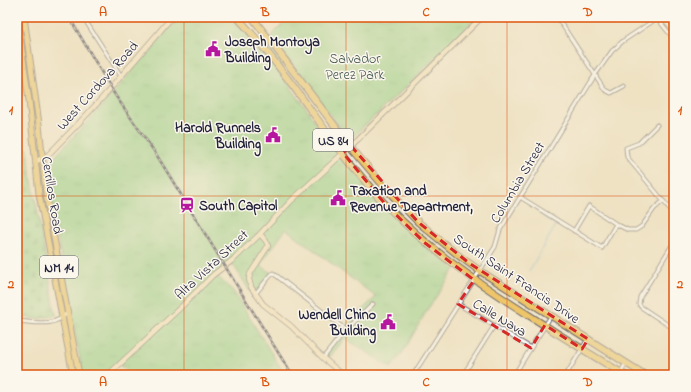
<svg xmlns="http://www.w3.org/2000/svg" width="691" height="392" viewBox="0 0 691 392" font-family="'Indie Flower',sans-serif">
	<defs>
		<pattern id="cemetery-stones" width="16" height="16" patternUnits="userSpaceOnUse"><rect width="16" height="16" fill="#92d38b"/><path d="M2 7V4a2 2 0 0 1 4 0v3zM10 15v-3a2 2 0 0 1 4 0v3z" fill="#7eb579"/></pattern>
		<pattern id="park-tufts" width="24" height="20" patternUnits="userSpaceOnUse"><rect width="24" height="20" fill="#92d38b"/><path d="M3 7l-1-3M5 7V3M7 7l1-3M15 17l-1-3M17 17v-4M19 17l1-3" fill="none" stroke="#7eb579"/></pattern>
	</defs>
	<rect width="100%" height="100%" fill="#fbf7ec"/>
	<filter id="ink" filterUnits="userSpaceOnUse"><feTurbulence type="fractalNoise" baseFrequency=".025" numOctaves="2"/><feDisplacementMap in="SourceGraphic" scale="8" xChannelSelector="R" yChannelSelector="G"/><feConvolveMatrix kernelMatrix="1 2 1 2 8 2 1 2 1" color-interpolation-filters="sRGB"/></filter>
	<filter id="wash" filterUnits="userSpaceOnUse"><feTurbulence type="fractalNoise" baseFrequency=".012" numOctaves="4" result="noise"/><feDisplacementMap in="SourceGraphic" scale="16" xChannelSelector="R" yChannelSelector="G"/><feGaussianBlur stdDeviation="0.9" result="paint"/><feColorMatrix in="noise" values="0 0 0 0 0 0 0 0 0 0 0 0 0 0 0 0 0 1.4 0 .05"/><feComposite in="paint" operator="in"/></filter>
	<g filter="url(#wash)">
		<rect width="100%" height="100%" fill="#efe2c3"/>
		<path fill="url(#cemetery-stones)" stroke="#5a7a63" d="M17 148 28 149 30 170 56 315 38 319 22 317 23 304 17 300Z"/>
		<path fill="url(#park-tufts)" stroke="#5a7a63" d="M181 17H234L262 50 272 35 290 17H477V19L472 22 421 72 420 74 381 110 380 113 376 115 352 138 347 137 288 59 278 70 306 108 334 151 346 164 349 165 409 231 455 269 427 310 403 352 391 368 345 338 328 359 323 355 342 328 376 297 286 229 260 265 271 273 253 296 233 264 217 276 233 291 285 375H132L117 363 104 375H83L50 199 47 169 48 164 99 109 166 32Z"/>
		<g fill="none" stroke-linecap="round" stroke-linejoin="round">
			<path stroke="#53a4cd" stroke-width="1" d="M529 271 556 225 537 212"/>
		</g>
	</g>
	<g filter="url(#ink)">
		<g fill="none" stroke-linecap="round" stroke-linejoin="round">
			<g stroke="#6a656b" stroke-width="5">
				<path id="street" d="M83 17 121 76
					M557 17 605 90 611 93 624 86
					M656 17 674 39
					M657 125 639 143 626 148 627 157 674 214
					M520 197 602 248 616 224 628 230H636L642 226 654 209 663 201
					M574 231 589 206 616 224
					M674 242 640 297 639 304 641 307 674 329
					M255 294 271 275 273 273 346 330
					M458 304 531 348
					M17 321C35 322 55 328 68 312
					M323 358 346 330 373 304
					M413 375 495 247 500 230 595 75 612 51 623 41 659 17
					M463 375 494 326
					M514 375 551 316
					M566 375 588 339
					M619 375 626 363"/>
			</g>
			<g stroke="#6a656b" stroke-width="6">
				<path id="secondary" d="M35 162 48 155 78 124 104 96 172 17
					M260 234 266 241 268 246 250 274 249 279 251 287 263 304 291 326 323 358 343 375
					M108 375 181 307 213 275 234 259 257 237 291 201 351 146 482 17"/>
			</g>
			<g stroke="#6a656b" stroke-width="7">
				<path id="primary" d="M17 17 29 100 39 194 73 375
					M24 17 39 124 46 194 79 375"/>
			</g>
			<g stroke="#6a656b" stroke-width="8">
				<path id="highway" d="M237 17C291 75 331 146 385 204 428 249 478 283 530 316 561 336 593 356 625 375
					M252 17 354 151 387 190 418 222 458 255 480 271 645 375"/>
			</g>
			<use href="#street" stroke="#fff" stroke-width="3"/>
			<use href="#secondary" stroke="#f8e8c3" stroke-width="4.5"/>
			<use href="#primary" stroke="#eec569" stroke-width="5"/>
			<use href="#highway" stroke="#eec569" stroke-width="6"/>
			<g stroke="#22223b" stroke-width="2.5">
				<path id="rail" d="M69 17 115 95 156 154 292 375"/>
			</g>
			<use href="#rail" stroke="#fbf7ec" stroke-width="1" stroke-dasharray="3" stroke-linecap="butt"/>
		</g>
	</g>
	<path d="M0 0H691V392H0ZM351 146 418 222 469 263 588 339 582 349 545 325 531 348 458 304 474 280 425 243 386 205 343 153Z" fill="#efe2c3" fill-opacity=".55" fill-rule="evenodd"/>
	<path fill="none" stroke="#d62828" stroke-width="3" stroke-dasharray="8 5" stroke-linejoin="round" d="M351 146 418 222 469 263 588 339 582 349 545 325 531 348 458 304 474 280 425 243 386 205 343 153Z"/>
	<path fill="none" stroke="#de560e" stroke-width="1" stroke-opacity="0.55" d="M184 17V375M346 17V375M507 17V375M17 196H674"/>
	<defs>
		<g id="civic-bare" transform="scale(1.2)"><path d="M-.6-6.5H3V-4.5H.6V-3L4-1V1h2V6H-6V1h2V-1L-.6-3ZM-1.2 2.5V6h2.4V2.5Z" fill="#b5179e" stroke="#fbf7ec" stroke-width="2.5" paint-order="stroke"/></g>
		<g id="station-bare" transform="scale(1.2)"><path d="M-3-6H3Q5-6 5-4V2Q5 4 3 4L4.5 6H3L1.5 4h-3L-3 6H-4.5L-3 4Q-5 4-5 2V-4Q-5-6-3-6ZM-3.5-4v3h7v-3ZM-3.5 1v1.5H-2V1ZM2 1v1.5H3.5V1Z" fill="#b5179e" stroke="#fbf7ec" stroke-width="2.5" paint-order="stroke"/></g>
	</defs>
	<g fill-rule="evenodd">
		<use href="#civic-bare" x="213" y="49"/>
		<use href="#civic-bare" x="273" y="135"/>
		<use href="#civic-bare" x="338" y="198"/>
		<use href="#station-bare" x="187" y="205"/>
		<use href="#civic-bare" x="388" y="322"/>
	</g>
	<g text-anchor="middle" stroke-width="3" stroke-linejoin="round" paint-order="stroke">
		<g fill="#fbf7ec" stroke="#636270" stroke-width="1">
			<rect x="313" y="129" width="40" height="22" rx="3"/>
			<rect x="40" y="256" width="38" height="22" rx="3"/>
		</g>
		<g font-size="13" font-weight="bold" fill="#22223b">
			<text x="333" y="145">US 84</text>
			<text x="59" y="272">NM 14</text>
		</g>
		<g font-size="14" font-weight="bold" fill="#22223b" stroke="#fbf7ec" text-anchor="start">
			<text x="225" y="46">Joseph Montoya<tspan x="225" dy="16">Building</tspan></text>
			<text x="261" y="132" text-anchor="end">Harold Runnels<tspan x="261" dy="16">Building</tspan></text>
			<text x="350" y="195">Taxation and<tspan x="350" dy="16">Revenue Department,</tspan></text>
			<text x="199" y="210">South Capitol</text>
			<text x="376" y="319" text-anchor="end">Wendell Chino<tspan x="376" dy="16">Building</tspan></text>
		</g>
		<g font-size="14" fill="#445753" stroke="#fbf7ec">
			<text x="355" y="63">Salvador<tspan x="355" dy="16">Perez Park</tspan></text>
		</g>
		<g font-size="14" fill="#22223b" stroke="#fbf7ec">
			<text transform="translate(97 85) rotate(-48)" y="5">West Cordova Road</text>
			<text transform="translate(517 182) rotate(-59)" y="5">Columbia Street</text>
			<text transform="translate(53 195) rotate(81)" y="5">Cerrillos Road</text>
			<text transform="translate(211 264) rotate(-43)" y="5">Alta Vista Street</text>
			<text transform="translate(517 278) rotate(34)" y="5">South Saint Francis Drive</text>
			<text transform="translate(500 317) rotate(31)" y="5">Calle Nava</text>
		</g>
	</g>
	<rect width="691" height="392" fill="none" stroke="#fbf7ec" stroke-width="44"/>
	<rect x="22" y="22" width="647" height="348" fill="none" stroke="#de560e" stroke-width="1.5"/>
	<g font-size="13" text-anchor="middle" font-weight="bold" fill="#de560e">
		<text x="103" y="16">A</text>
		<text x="265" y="16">B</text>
		<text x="426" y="16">C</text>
		<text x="588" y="16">D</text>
		<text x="11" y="114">1</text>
		<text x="680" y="114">1</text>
		<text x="11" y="288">2</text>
		<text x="680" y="288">2</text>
		<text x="103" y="386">A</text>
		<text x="265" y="386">B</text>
		<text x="426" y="386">C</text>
		<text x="588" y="386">D</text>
	</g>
</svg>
